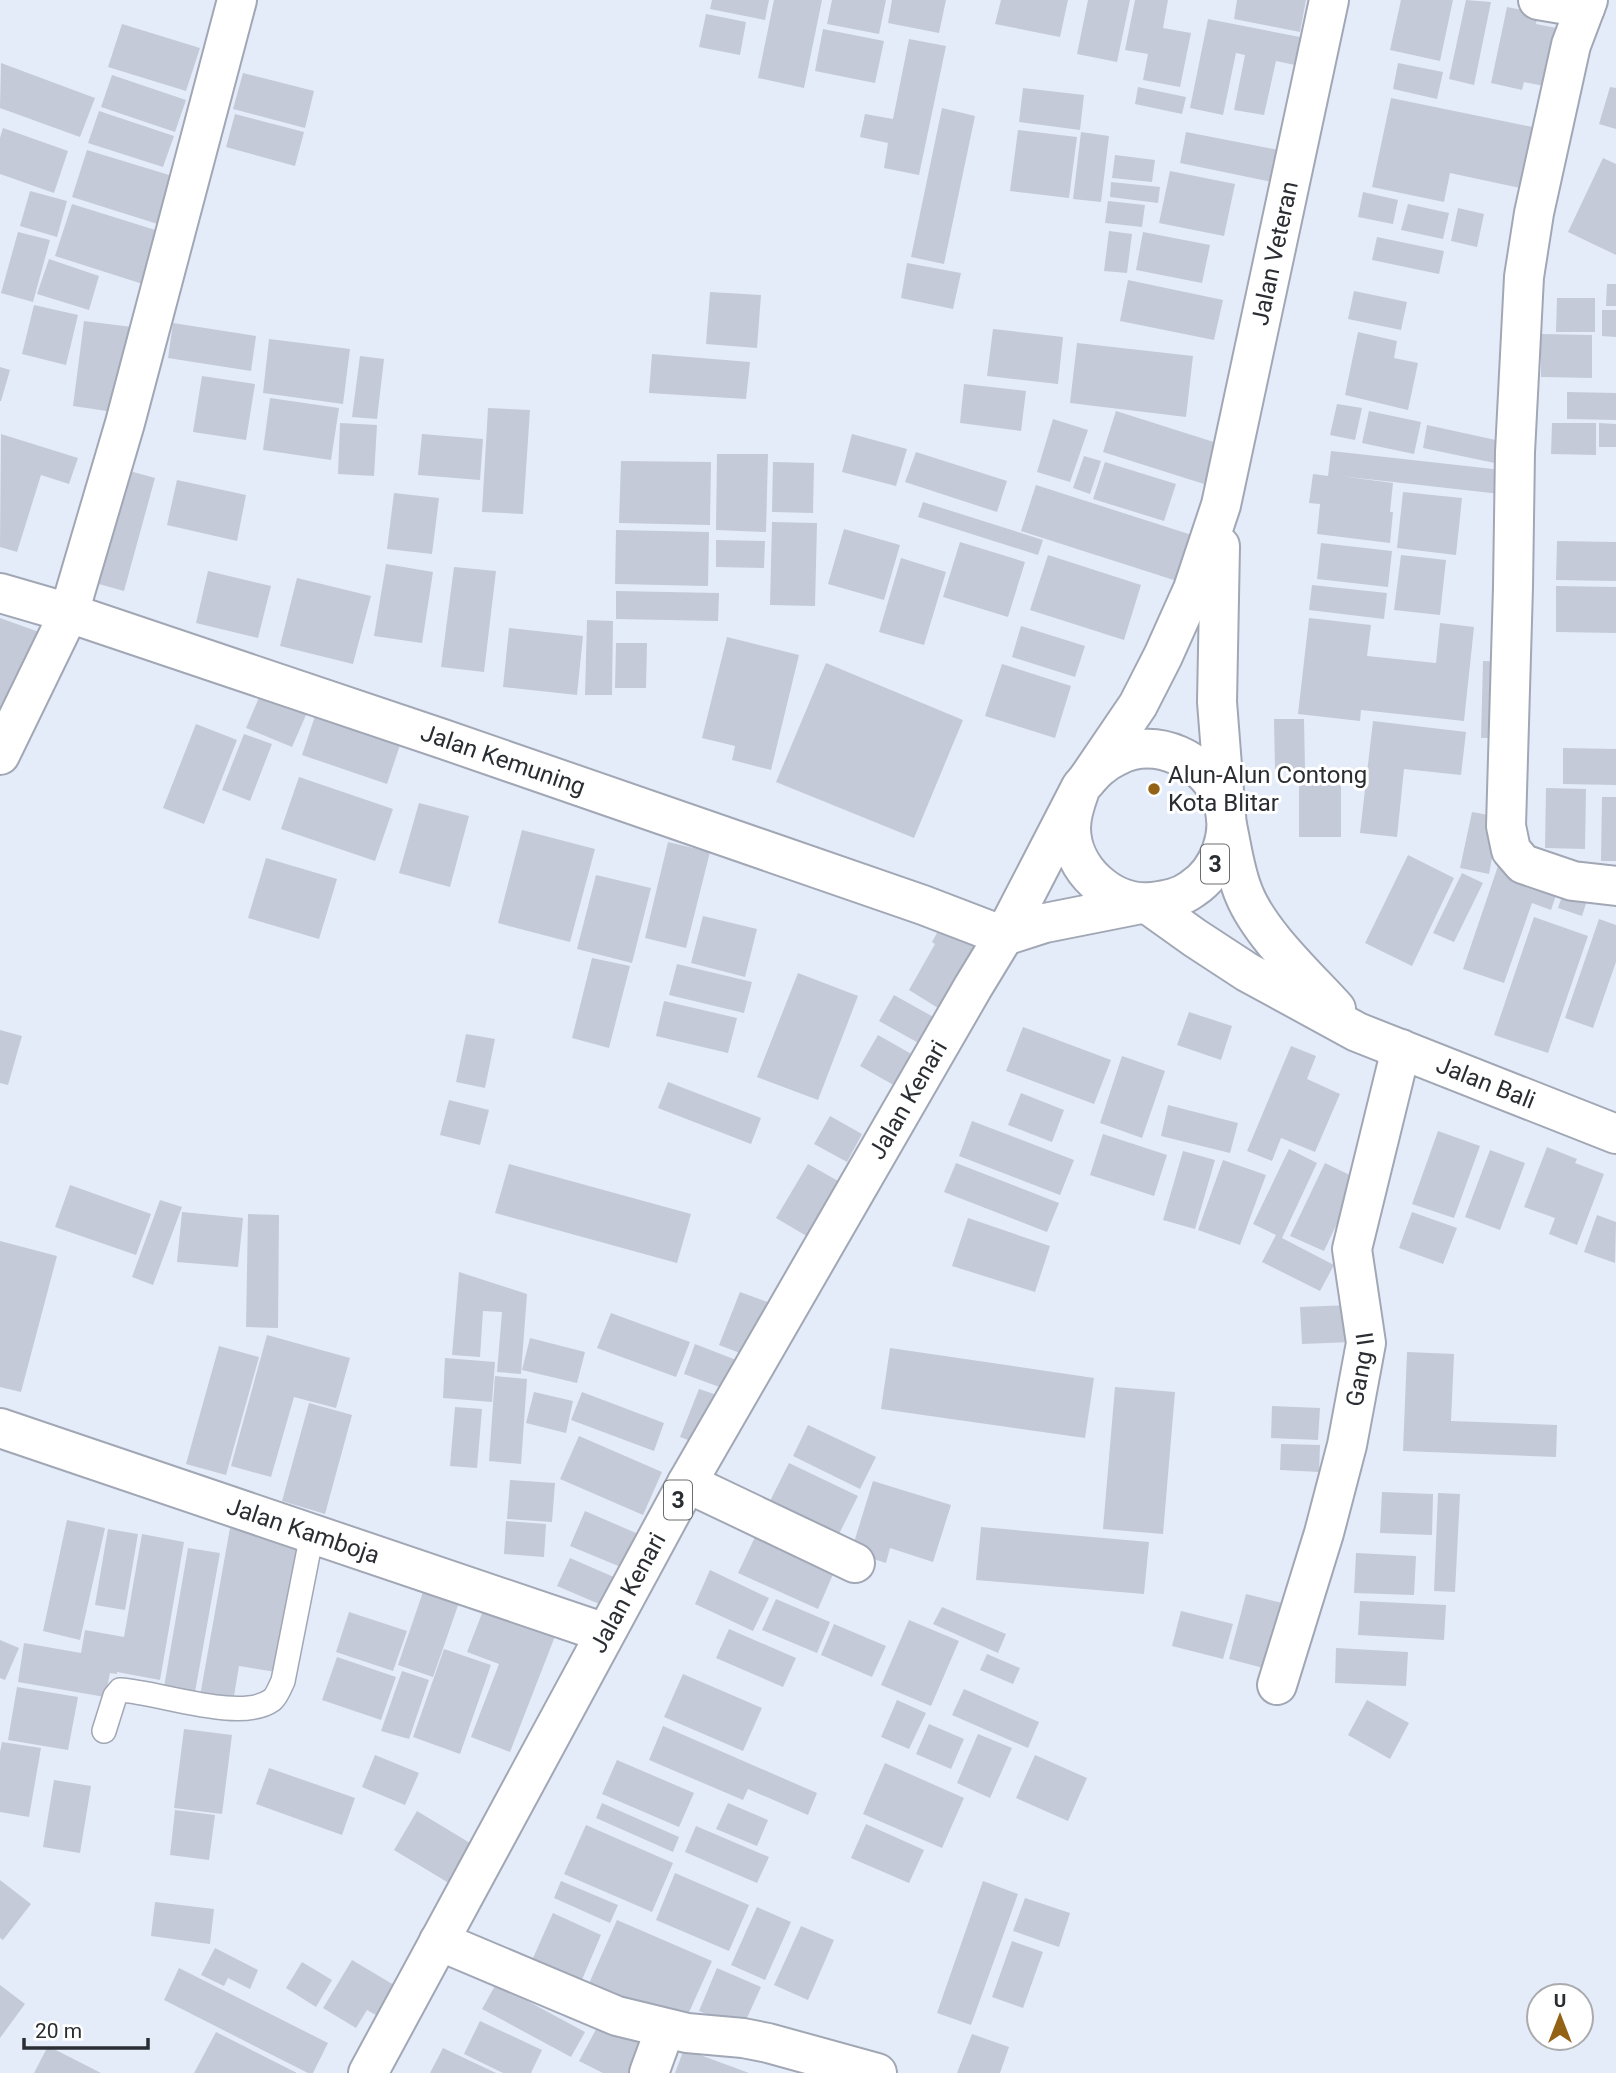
<svg xmlns="http://www.w3.org/2000/svg" width="1616" height="2073" viewBox="0 0 1616 2073" font-family="Roboto,sans-serif">
	<rect width="100%" height="100%" fill="#e5ecf9"/>
	<path fill="#c4cad7" d="M712 0H769L765 20 710 9Z
		M774 0H822L804 88 758 78Z
		M832 0H886L879 34 827 24Z
		M892 0H946L939 33 888 23Z
		M1001 0H1068L1060 37 995 24Z
		M1088 0H1130L1117 62 1077 54Z
		M1135 0H1168L1163 28 1191 33 1180 87 1143 80 1148 54 1125 50Z
		M1237 0H1306L1300 32 1234 19Z
		M1401 0H1453L1440 61 1390 50Z
		M1466 0 1491 2 1474 85 1449 79Z
		M1507 7 1538 13 1536 24 1567 30 1554 88 1524 82 1522 90 1491 83Z
		M706 14 746 22 740 55 699 47Z
		M1208 19 1300 37 1295 65 1276 61 1264 115 1234 110 1245 55 1236 53 1223 115 1190 108Z
		M122 24 200 48 186 91 108 67Z
		M823 29 884 41 875 83 815 71Z
		M909 39 946 46 919 175 884 168 888 143 860 137 865 114 893 119Z
		M1 63 95 98 80 137 0 108Z
		M1398 63 1443 72 1437 99 1393 89Z
		M243 73 314 91 305 128 233 109Z
		M112 75 186 100 175 132 101 107Z
		M1138 87 1186 97 1182 114 1135 104Z
		M1610 87 1616 88V129L1599 124Z
		M1023 88 1084 95 1080 130 1019 122Z
		M1391 98 1542 129 1529 190 1450 173 1444 202 1372 187Z
		M942 108 975 116 944 264 911 257Z
		M99 111 174 136 163 167 88 143Z
		M235 114 304 132 295 166 226 147Z
		M3 128 68 151 54 193 0 174V138Z
		M1018 130 1077 137 1069 198 1010 191Z
		M1081 132 1109 136 1101 202 1073 199Z
		M1186 132 1279 150 1272 182 1180 163Z
		M87 150 179 178 164 226 72 197Z
		M1115 155 1155 160 1152 182 1112 178Z
		M1603 158 1616 164V255L1568 232Z
		M1170 171 1235 184 1224 236 1159 223Z
		M1111 182 1160 187 1158 203 1110 197Z
		M30 191 67 201 57 237 20 226Z
		M1363 192 1398 200 1393 224 1358 217Z
		M1108 201 1145 205 1142 227 1105 223Z
		M72 204 165 233 149 286 55 256Z
		M1408 204 1449 213 1443 239 1401 230Z
		M1458 208 1484 214 1477 247 1451 241Z
		M1109 231 1132 234 1127 273 1104 271Z
		M18 232 50 240 33 302 1 293Z
		M1143 232 1210 245 1202 283 1136 270Z
		M1377 237 1444 251 1439 274 1372 260Z
		M49 259 99 276 89 310 37 294Z
		M907 263 961 273 953 309 901 298Z
		M1128 280 1223 300 1214 340 1120 321Z
		M1607 284H1616V306H1606Z
		M1354 291 1407 302 1401 330 1348 319Z
		M710 292 761 295 757 348 706 344Z
		M1557 298H1595V332H1556Z
		M34 305 78 315 66 365 22 354Z
		M1602 310H1616V337L1602 336Z
		M84 321 132 327 120 413 73 406Z
		M173 323 256 336 251 371 168 358Z
		M993 329 1063 337 1058 384 987 376Z
		M1358 332 1397 341 1394 358 1418 363 1408 410 1345 395Z
		M1541 334 1592 335V378L1541 377Z
		M269 339 350 349 343 404 263 393Z
		M1077 343 1193 356 1186 417 1070 403Z
		M652 354 750 362 746 399 649 393Z
		M360 356 384 359 377 419 352 417Z
		M0 367 10 370 1 401H0Z
		M202 376 255 384 246 440 193 432Z
		M964 384 1026 391 1021 431 960 423Z
		M1567 392 1616 393V420L1567 419Z
		M270 398 339 408 331 460 263 450Z
		M1337 404 1362 408 1355 440 1330 435Z
		M488 408 530 410 523 514 482 512Z
		M1116 411 1217 443 1204 484 1103 452Z
		M1369 411 1421 422 1414 454 1362 443Z
		M1053 419 1088 430 1070 482 1037 472Z
		M340 423 377 425 374 476 338 474Z
		M1552 423H1596V455L1551 454Z
		M1599 423 1616 424V447H1599Z
		M1427 425 1514 444 1509 466 1423 448Z
		M1 434 78 458 69 484 41 475 17 552 0 547Z
		M422 434 483 439 480 480 418 475Z
		M852 434 907 449 896 486 842 472Z
		M1331 451 1511 471 1509 495 1340 476 1393 483 1390 512H1393L1390 543 1317 534 1320 504 1309 503 1313 474 1328 476Z
		M916 452 1007 481 997 512 905 482Z
		M717 454H768L766 532 716 530Z
		M1084 456 1101 461 1090 494 1073 488Z
		M621 461 711 462 710 525 619 523Z
		M773 462 814 463 813 513 772 512Z
		M1105 462 1176 484 1164 521 1093 499Z
		M119 468 155 478 124 591 88 581Z
		M177 480 246 495 237 541 167 525Z
		M1036 485 1195 536 1180 582 1021 531Z
		M1403 492 1462 498 1456 555 1397 548Z
		M394 493 439 498 432 554 387 549Z
		M923 502 1043 540 1038 555 918 517Z
		M772 522 817 523 815 606 770 605Z
		M844 529 900 545 884 600 828 584Z
		M616 530 709 532 708 586 615 584Z
		M716 540 765 541 764 568 716 567Z
		M1557 541 1616 542V581L1556 580Z
		M960 542 1025 562 1008 617 943 597Z
		M1321 543 1392 551 1388 587 1317 579Z
		M1048 555 1141 585 1124 640 1030 610Z
		M1401 555 1446 560 1440 615 1394 610Z
		M901 558 946 572 924 645 879 632Z
		M386 564 433 572 422 643 374 636Z
		M454 567 496 571 484 672 441 667Z
		M208 571 271 586 258 638 196 623Z
		M297 578 371 596 353 664 280 646Z
		M1312 585 1387 593 1384 619 1309 610Z
		M1556 586 1616 587V633L1556 632Z
		M616 591 719 593 718 621 616 619Z
		M0 618 39 632 0 711Z
		M1309 618 1371 625 1367 656 1436 663 1440 623 1474 627 1464 721 1361 710 1360 721 1298 714Z
		M587 620 613 621 612 695H585Z
		M1021 626 1085 646 1075 677 1012 657Z
		M509 628 583 636 577 695 503 687Z
		M727 637 799 655 771 770 732 760 735 746 702 738Z
		M616 643H647L646 688H615Z
		M1483 661 1508 662 1506 738H1481Z
		M826 663 963 720 914 838 776 782Z
		M1002 664 1071 686 1055 738 985 716Z
		M263 688 309 708 292 747 246 728Z
		M317 710 402 739 387 784 302 755Z
		M1274 719H1304L1305 769H1275Z
		M1373 721 1466 732 1461 775 1404 769 1397 837 1360 833Z
		M196 724 237 740 204 824 163 808Z
		M244 734 272 744 250 801 222 790Z
		M1563 748 1616 749V785L1563 784Z
		M299 777 393 809 375 861 281 829Z
		M1299 779H1341V837H1299Z
		M1546 788 1586 789 1585 849 1545 848Z
		M1602 797H1616V861H1601Z
		M419 803 469 816 450 887 399 873Z
		M1472 812 1500 817 1489 874 1460 868Z
		M522 830 595 849 570 942 498 923Z
		M668 842 710 852 686 948 645 938Z
		M1408 855 1454 878 1412 966 1365 943Z
		M266 858 337 879 319 939 248 918Z
		M1499 863 1560 884 1551 910 1532 903 1504 983 1463 969Z
		M1462 873 1483 883 1454 942 1433 933Z
		M596 875 651 888 632 963 577 949Z
		M1567 881 1591 888 1582 916 1558 908Z
		M703 916 757 929 745 977 691 963Z
		M1534 917 1588 936 1548 1053 1494 1035Z
		M1599 919 1616 925V962L1593 1028 1565 1018Z
		M944 920 987 945 975 966 965 960 938 1008 909 990 935 944 932 942Z
		M592 958 630 966 609 1048 572 1038Z
		M677 964 752 982 744 1013 669 995Z
		M798 973 858 996 818 1100 757 1077Z
		M894 995 946 1024 931 1050 879 1021Z
		M664 1001 737 1018 728 1053 656 1036Z
		M1189 1012 1232 1026 1221 1060 1177 1045Z
		M1023 1027 1111 1060 1094 1104 1006 1071Z
		M0 1030 22 1036 8 1085 0 1083Z
		M466 1034 495 1039 485 1088 456 1082Z
		M878 1035 922 1060 904 1091 860 1066Z
		M1291 1046 1316 1056 1307 1079 1340 1094 1315 1152 1281 1138 1272 1161 1247 1151Z
		M1122 1056 1165 1071 1142 1138 1100 1123Z
		M668 1082 761 1118 751 1144 658 1108Z
		M1021 1093 1064 1110 1052 1142 1008 1125Z
		M449 1100 489 1110 480 1145 440 1135Z
		M1168 1105 1238 1123 1230 1153 1161 1136Z
		M830 1116 862 1134 847 1162 814 1144Z
		M972 1121 1074 1160 1060 1195 959 1156Z
		M1438 1131 1480 1146 1454 1218 1412 1204Z
		M1103 1134 1167 1155 1154 1196 1090 1175Z
		M1547 1147 1577 1159 1575 1163 1604 1174 1577 1245 1549 1234 1555 1218 1524 1207Z
		M1289 1149 1317 1163 1282 1238 1334 1265 1320 1291 1262 1262 1276 1235 1253 1224Z
		M1490 1150 1525 1163 1500 1230 1465 1217Z
		M1183 1151 1215 1160 1195 1229 1163 1220Z
		M1223 1160 1266 1175 1240 1245 1198 1230Z
		M956 1163 1059 1203 1047 1232 944 1192Z
		M1325 1163 1358 1179 1324 1251 1290 1236Z
		M509 1164 691 1214 677 1263 495 1213Z
		M808 1164 847 1186 815 1241 776 1218Z
		M70 1185 151 1214 136 1255 55 1227Z
		M160 1200 182 1207 153 1285 132 1277Z
		M182 1212 243 1218 238 1267 177 1262Z
		M1412 1212 1457 1228 1443 1264 1399 1248Z
		M248 1214 279 1215 278 1328 246 1327Z
		M1597 1215 1616 1222 1615 1263 1584 1252Z
		M968 1218 1050 1246 1035 1292 952 1266Z
		M0 1241 57 1256 21 1392 0 1387Z
		M459 1272 527 1294 521 1374 497 1372 502 1312 483 1311 480 1357 452 1355Z
		M740 1292 773 1304 753 1358 719 1345Z
		M1350 1305 1352 1342 1302 1344 1300 1307Z
		M611 1313 690 1342 676 1377 597 1348Z
		M267 1335 350 1358 336 1408 294 1397 271 1477 231 1466Z
		M530 1338 585 1352 577 1383 522 1370Z
		M695 1344 744 1363 733 1392 684 1374Z
		M219 1346 259 1357 226 1475 186 1464Z
		M890 1348 1094 1378 1085 1438 881 1409Z
		M1407 1352 1454 1354 1451 1421 1557 1425 1556 1457 1403 1451Z
		M445 1358 495 1362 492 1402 443 1398Z
		M495 1376 527 1379 521 1464 489 1461Z
		M1115 1387 1175 1392 1163 1534 1103 1529Z
		M699 1389 720 1396 701 1445 680 1437Z
		M534 1392 573 1401 566 1433 526 1423Z
		M582 1392 664 1423 654 1451 571 1420Z
		M309 1403 352 1415 325 1514 282 1501Z
		M1272 1406 1320 1408 1318 1440 1271 1438Z
		M455 1407 482 1409 477 1468 450 1466Z
		M808 1425 876 1457 860 1489 793 1456Z
		M579 1436 662 1472 643 1515 560 1479Z
		M1281 1444 1320 1445 1319 1472 1280 1470Z
		M789 1463 858 1496 836 1540 767 1507Z
		M510 1480 555 1483 552 1522 507 1519Z
		M873 1481 951 1505 933 1562 890 1548 886 1563 851 1552Z
		M1382 1492 1433 1494 1432 1535 1380 1533Z
		M1438 1493 1460 1494 1455 1592 1434 1591Z
		M585 1511 643 1536 628 1570 570 1546Z
		M67 1520 105 1528 80 1640 43 1631Z
		M506 1521 546 1524 544 1557 504 1554Z
		M981 1527 1149 1542 1144 1594 976 1580Z
		M230 1528 299 1540 276 1672 239 1666 233 1702 200 1696Z
		M108 1529 138 1534 125 1610 95 1605Z
		M142 1534 184 1542 160 1680 117 1672V1674L110 1673 105 1697 18 1682 24 1643 81 1653 85 1630 124 1637Z
		M755 1537 834 1572 818 1609 738 1573Z
		M188 1548 220 1553 195 1692 164 1687Z
		M1356 1553 1416 1556 1414 1595 1354 1593Z
		M570 1558 623 1581 611 1609 557 1586Z
		M710 1570 769 1598 753 1631 695 1604Z
		M426 1583 462 1594 433 1677 398 1665Z
		M1246 1594 1315 1611 1298 1677 1229 1659Z
		M488 1598 559 1626 510 1752 471 1737 499 1664 467 1652Z
		M776 1599 830 1622 817 1653 762 1630Z
		M1360 1601 1446 1605 1444 1640 1358 1635Z
		M942 1607 1006 1634 998 1653 933 1624Z
		M1181 1611 1233 1624 1223 1659 1172 1646Z
		M349 1612 407 1631 393 1671 336 1652Z
		M909 1620 959 1641 931 1706 881 1685Z
		M834 1624 886 1646 872 1677 821 1655Z
		M729 1629 796 1658 783 1687 716 1658Z
		M0 1640 19 1648 5 1680 0 1678Z
		M1336 1648 1408 1652 1406 1686 1335 1683Z
		M444 1649 491 1665 460 1754 413 1737Z
		M987 1654 1020 1668 1013 1684 980 1670Z
		M337 1657 396 1677 381 1720 322 1700Z
		M402 1671 429 1680 409 1739 381 1731Z
		M683 1674 762 1708 743 1751 664 1717Z
		M17 1687 78 1697 68 1750 8 1740Z
		M964 1689 1039 1722 1028 1748 952 1715Z
		M897 1700 926 1713 909 1749 881 1737Z
		M1367 1700 1409 1723 1390 1759 1348 1735Z
		M929 1724 964 1739 951 1769 916 1754Z
		M663 1726 817 1793 808 1815 748 1789 743 1800 649 1760Z
		M184 1729 232 1735 222 1814 174 1808Z
		M978 1734 1012 1748 990 1798 957 1783Z
		M2 1742 41 1748 29 1817 0 1812V1752Z
		M375 1755 419 1773 405 1805 362 1787Z
		M1035 1755 1087 1778 1068 1821 1016 1798Z
		M617 1760 694 1793 679 1827 602 1794Z
		M885 1763 964 1798 942 1848 863 1814Z
		M269 1768 355 1798 342 1835 256 1804Z
		M54 1780 91 1786 80 1853 43 1847Z
		M602 1803 679 1837 673 1852 596 1818Z
		M728 1803 768 1820 757 1846 716 1829Z
		M175 1810 215 1815 209 1860 170 1855Z
		M417 1811 475 1846 452 1885 394 1850Z
		M866 1824 924 1850 909 1883 851 1858Z
		M586 1825 673 1863 652 1912 564 1874Z
		M696 1826 769 1857 757 1883 685 1852Z
		M675 1873 749 1905 729 1951 656 1920Z
		M0 1880 31 1904 3 1940 0 1938Z
		M561 1881 618 1905 610 1923 554 1898Z
		M983 1881 1018 1894 971 2025 937 2013Z
		M1025 1898 1070 1913 1059 1947 1013 1931Z
		M155 1902 214 1909 210 1944 151 1936Z
		M757 1907 791 1922 765 1980 731 1965Z
		M553 1913 601 1935 578 1989 529 1967Z
		M617 1920 712 1961 682 2028 587 1988Z
		M801 1926 834 1940 808 2000 774 1985Z
		M1012 1941 1043 1952 1023 2008 992 1997Z
		M215 1948 258 1970 250 1989 228 1978 224 1986 201 1975Z
		M352 1960 399 1988 381 2018 367 2010 356 2028 323 2008Z
		M302 1962 332 1980 316 2007 286 1988Z
		M179 1968 328 2043 313 2073H308L164 2000Z
		M717 1968 761 1987 742 2029 699 2011Z
		M496 1984 585 2032 571 2057 482 2009Z
		M0 1985 25 2004 0 2038Z
		M601 2020 649 2045 635 2073H603L579 2061Z
		M480 2021 542 2050 531 2073H503L464 2054Z
		M216 2032 297 2073H194Z
		M972 2034 1009 2047 1000 2073H957Z
		M48 2046 101 2073H34Z
		M443 2048 496 2073H430Z
		M684 2049 749 2073H675Z"/>
	<g fill="none" stroke-linecap="round" stroke-linejoin="round">
		<g stroke="#a1a7b4" stroke-width="26">
			<path id="service" d="M104 1731 115 1696 120 1690C159 1692 241 1723 272 1700 277 1696 280 1687 283 1681L312 1534"/>
		</g>
		<g stroke="#a1a7b4" stroke-width="42">
			<g id="minor">
				<path d="M1538 0 1585 8"/>
				<path d="M1588 0 1571 45 1534 213 1524 277 1515 452 1513 587 1506 826 1511 850 1523 864 1573 881 1616 886"/>
				<path id="s1" d="M0 593 69 613 443 739 923 905 1004 936"/>
				<path d="M0 755 69 613 125 423 237 0"/>
				<path id="s2" d="M0 1428 605 1633"/>
				<path d="M687 1483 855 1563"/>
				<path id="s3" d="M1277 1685 1324 1533 1347 1445 1366 1343 1352 1249 1401 1049"/>
				<path d="M439 1941 617 2016 687 2033 743 2038 768 2043 877 2073"/>
				<path d="M649 2073 665 2029"/>
			</g>
		</g>
		<g stroke="#a1a7b4" stroke-width="42">
			<g id="primary">
				<path d="M1220 546 1217 702 1226 817"/>
				<path id="s4" d="M1087 780 1138 705 1163 656 1193 589 1221 505 1329 0"/>
			</g>
		</g>
		<g stroke="#a1a7b4" stroke-width="42">
			<g id="trunk">
				<path d="M1227 825C1232 848 1235 873 1244 894 1260 934 1307 977 1336 1009"/>
				<path id="s5" d="M1004 936 1045 923 1146 903 1195 938 1247 972 1357 1032 1616 1134"/>
				<path id="s6" d="M368 2073 687 1483 973 987 1004 936 1081 787C1092 774 1101 763 1117 756 1156 736 1207 760 1222 800 1234 831 1220 871 1192 889 1180 898 1167 900 1152 902 1111 906 1071 869 1071 828 1071 813 1076 801 1081 787"/>
			</g>
		</g>
		<use href="#service" stroke="#fff" stroke-width="23"/>
		<use href="#minor" stroke="#fff" stroke-width="38"/>
		<use href="#primary" stroke="#fff" stroke-width="38"/>
		<use href="#trunk" stroke="#fff" stroke-width="38"/>
	</g>
	<circle fill="#946214" stroke="#fff" stroke-width="2.5" cx="1154" cy="789" r="7"/>
	<g text-anchor="middle" stroke-width="6" stroke-linejoin="round" paint-order="stroke">
		<g fill="#fff" stroke="#6a6c70" stroke-width="2">
			<rect x="1201" y="844.5" width="28" height="39" rx="5"/>
			<rect x="664" y="1480.5" width="28" height="39" rx="5"/>
		</g>
		<g font-size="23" font-weight="bold" fill="#2a2d32">
			<text x="1215" y="872">3</text>
			<text x="678" y="1508">3</text>
		</g>
		<g font-size="24" fill="#2a2d32" stroke="#fff">
			<text dy="8" stroke="none"><textPath href="#s4" startOffset="565">Jalan Veteran</textPath></text>
			<text dy="8" stroke="none"><textPath href="#s1" startOffset="530">Jalan Kemuning</textPath></text>
			<text dy="8" stroke="none"><textPath href="#s5" startOffset="532">Jalan Bali</textPath></text>
			<text dy="8" stroke="none"><textPath href="#s6" startOffset="1113">Jalan Kenari</textPath></text>
			<text dy="8" stroke="none"><textPath href="#s3" startOffset="327">Gang II</textPath></text>
			<text dy="8" stroke="none"><textPath href="#s2" startOffset="320">Jalan Kamboja</textPath></text>
			<text dy="8" stroke="none"><textPath href="#s6" startOffset="546">Jalan Kenari</textPath></text>
		</g>
		<g font-size="24" fill="#2a2d32" stroke="#fff" text-anchor="start">
			<text x="1168" y="783">Alun-Alun Contong<tspan x="1168" dy="28">Kota Blitar</tspan></text>
		</g>
	</g>
	<g transform="translate(1560 2017)"><circle r="33" fill="#ffffff" stroke="#aaabad" stroke-width="2"/>
	<path d="M0-5L12 26L0 18L-12 26Z" fill="#946214"/>
	<text y="-10" font-size="19" font-weight="bold" text-anchor="middle" fill="#2a2d32">U</text>
	</g>
	<path d="M24 2038v10h124v-10" fill="none" stroke="#2a2d32" stroke-width="3.5"/>
	<text x="35" y="2038" font-size="21" fill="#2a2d32" stroke="#ffffff" stroke-width="5" paint-order="stroke">20 m</text>
</svg>
